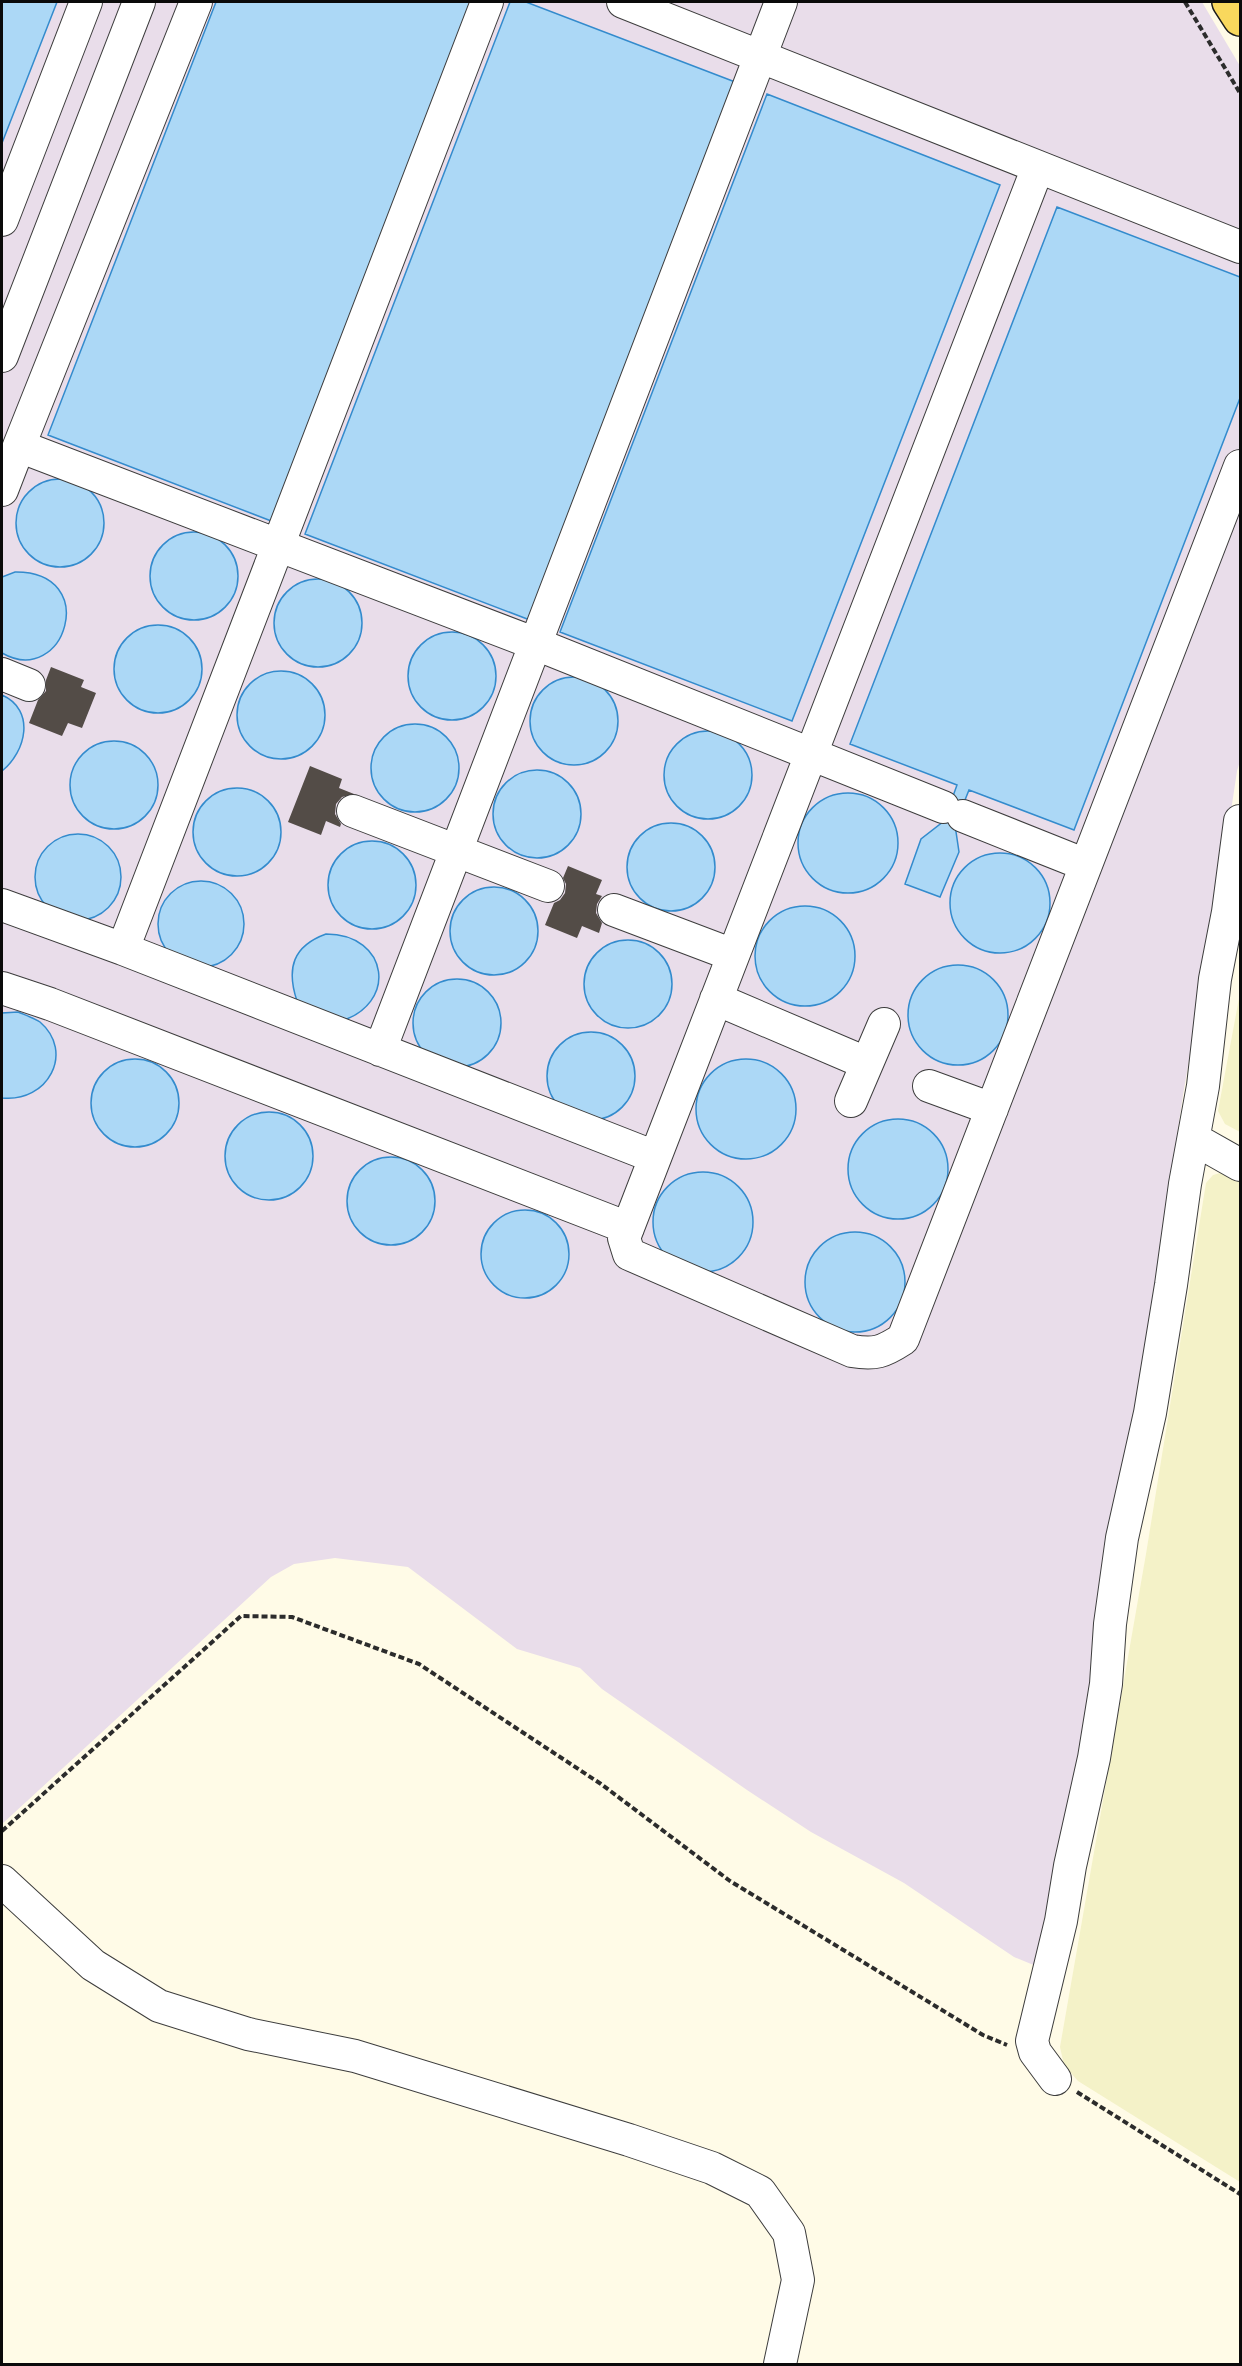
<svg xmlns="http://www.w3.org/2000/svg" width="1242" height="2366" viewBox="0 0 1242 2366" font-family="'Roboto Serif',serif">
	<rect width="100%" height="100%" fill="#fffbe7"/>
	<path fill="#e9ddea" d="M2 2H1202L1240 66V761L1237 771 1225 851 1183 1095 1095 1699 1036 1966 1014 1957 904 1883 811 1832 747 1790 602 1689 580 1668 517 1649 408 1567 335 1558 294 1564 271 1577 2 1824Z"/>
	<path fill="#f4f2c8" d="M1240 993V1132L1225 1124 1218 1111Z
		M1224 1172 1240 1181V2182L1078 2081 1064 2065 1060 2047 1146 1554 1206 1183 1213 1175Z"/>
	<path fill="#acd8f6" stroke="#338bcd" stroke-width="1.5" d="M2 2H57L2 143Z
		M216 2H479L279 524 48 435Z
		M510 2H526L743 85 535 622 305 534Z
		M767 94 1000 185 792 721 560 632Z
		M1057 207 1240 277V398L1074 830 969 790 955 825 959 852 940 897 905 884 921 839 944 821 957 785 850 744Z
		M16 523a44 44 0 1 1 88 0a44 44 0 1 1-88 0Z
		M150 576a44 44 0 1 1 88 0a44 44 0 1 1-88 0Z
		M15 572C102 571 65 689 2 653V577Z
		M274 623a44 44 0 1 1 88 0a44 44 0 1 1-88 0Z
		M114 669a44 44 0 1 1 88 0a44 44 0 1 1-88 0Z
		M408 676a44 44 0 1 1 88 0a44 44 0 1 1-88 0Z
		M237 715a44 44 0 1 1 88 0a44 44 0 1 1-88 0Z
		M530 721a44 44 0 1 1 88 0a44 44 0 1 1-88 0Z
		M2 695C36 710 26 752 2 771Z
		M371 768a44 44 0 1 1 88 0a44 44 0 1 1-88 0Z
		M664 775a44 44 0 1 1 88 0a44 44 0 1 1-88 0Z
		M70 785a44 44 0 1 1 88 0a44 44 0 1 1-88 0Z
		M493 814a44 44 0 1 1 88 0a44 44 0 1 1-88 0Z
		M193 832a44 44 0 1 1 88 0a44 44 0 1 1-88 0Z
		M798 843a50 50 0 1 1 100 0a50 50 0 1 1-100 0Z
		M627 867a44 44 0 1 1 88 0a44 44 0 1 1-88 0Z
		M35 877a43 43 0 1 1 86 0a43 43 0 1 1-86 0Z
		M328 885a44 44 0 1 1 88 0a44 44 0 1 1-88 0Z
		M950 903a50 50 0 1 1 100 0a50 50 0 1 1-100 0Z
		M158 924a43 43 0 1 1 86 0a43 43 0 1 1-86 0Z
		M450 931a44 44 0 1 1 88 0a44 44 0 1 1-88 0Z
		M755 956a50 50 0 1 1 100 0a50 50 0 1 1-100 0Z
		M326 934C389 934 399 1005 338 1022L297 1001C286 968 293 946 326 934Z
		M584 984a44 44 0 1 1 88 0a44 44 0 1 1-88 0Z
		M908 1015a50 50 0 1 1 100 0a50 50 0 1 1-100 0Z
		M413 1023a44 44 0 1 1 88 0a44 44 0 1 1-88 0Z
		M18 1012C25 1015 34 1018 40 1022 75 1052 48 1103 2 1098V1013Z
		M547 1076a44 44 0 1 1 88 0a44 44 0 1 1-88 0Z
		M696 1109a50 50 0 1 1 100 0a50 50 0 1 1-100 0Z
		M91 1103a44 44 0 1 1 88 0a44 44 0 1 1-88 0Z
		M225 1156a44 44 0 1 1 88 0a44 44 0 1 1-88 0Z
		M848 1169a50 50 0 1 1 100 0a50 50 0 1 1-100 0Z
		M347 1201a44 44 0 1 1 88 0a44 44 0 1 1-88 0Z
		M653 1222a50 50 0 1 1 100 0a50 50 0 1 1-100 0Z
		M481 1254a44 44 0 1 1 88 0a44 44 0 1 1-88 0Z
		M805 1282a50 50 0 1 1 100 0a50 50 0 1 1-100 0Z"/>
	<path fill="#534c47" d="M51 667 84 680 81 687 96 693 82 728 68 723 62 736 29 723 38 700 46 691V680Z
		M310 766 342 779 339 788 354 794 342 797 336 804 335 814 341 824 340 827 326 821 321 835 288 822Z
		M568 866 602 880 596 894 602 896 597 904 596 913 602 923 599 933 582 926 577 938 545 925 554 903 560 900 565 893 566 884 563 878Z"/>
	<g fill="none" stroke-linecap="round" stroke-linejoin="round">
		<g stroke="#3d3d3d" stroke-width="34">
			<path id="minor" d="M196 2 19 446 536 644 943 807
				M487 2 123 949 655 1157
				M623 2 1240 247
				M1038 167 624 1238 629 1254 852 1351C875 1355 883 1352 903 1339L1240 466
				M2 220 86 2
				M2 356 139 2
				M2 490 19 446
				M2 674 29 685
				M353 811 548 886
				M963 816 1086 865
				M2 905 123 949
				M614 910 733 955
				M2 988 50 1004 628 1228
				M716 999 866 1063
				M380 1050 781 2
				M929 1086 992 1109
				M851 1101 884 1024
				M1194 1139 1240 1165
				M2 1881 93 1965 159 2006 248 2034 355 2056 629 2140 712 2168 760 2192 789 2233 798 2280 780 2364
				M1055 2079 1035 2052 1032 2041 1061 1921 1070 1866 1094 1758 1106 1684 1110 1624 1122 1538 1150 1413 1171 1285 1185 1184 1203 1086 1215 979 1228 912 1240 821"/>
		</g>
		<g stroke="#1b1b1b" stroke-width="36">
			<path id="major" d="M1229 2 1240 19"/>
		</g>
		<path stroke="#2c2c2c" stroke-width="4" stroke-dasharray="6 3" stroke-linecap="butt" d="M1185 2 1240 93
			M2 1831 241 1616 292 1617 419 1664 601 1784 730 1881 983 2035 1007 2045
			M1077 2092 1240 2194"/>
		<use href="#minor" stroke="#fff" stroke-width="32"/>
		<use href="#major" stroke="#f9d85d" stroke-width="33"/>
	</g>
	<rect width="1242" height="2366" fill="none" stroke="#0a0a0a" stroke-width="6"/>
</svg>
